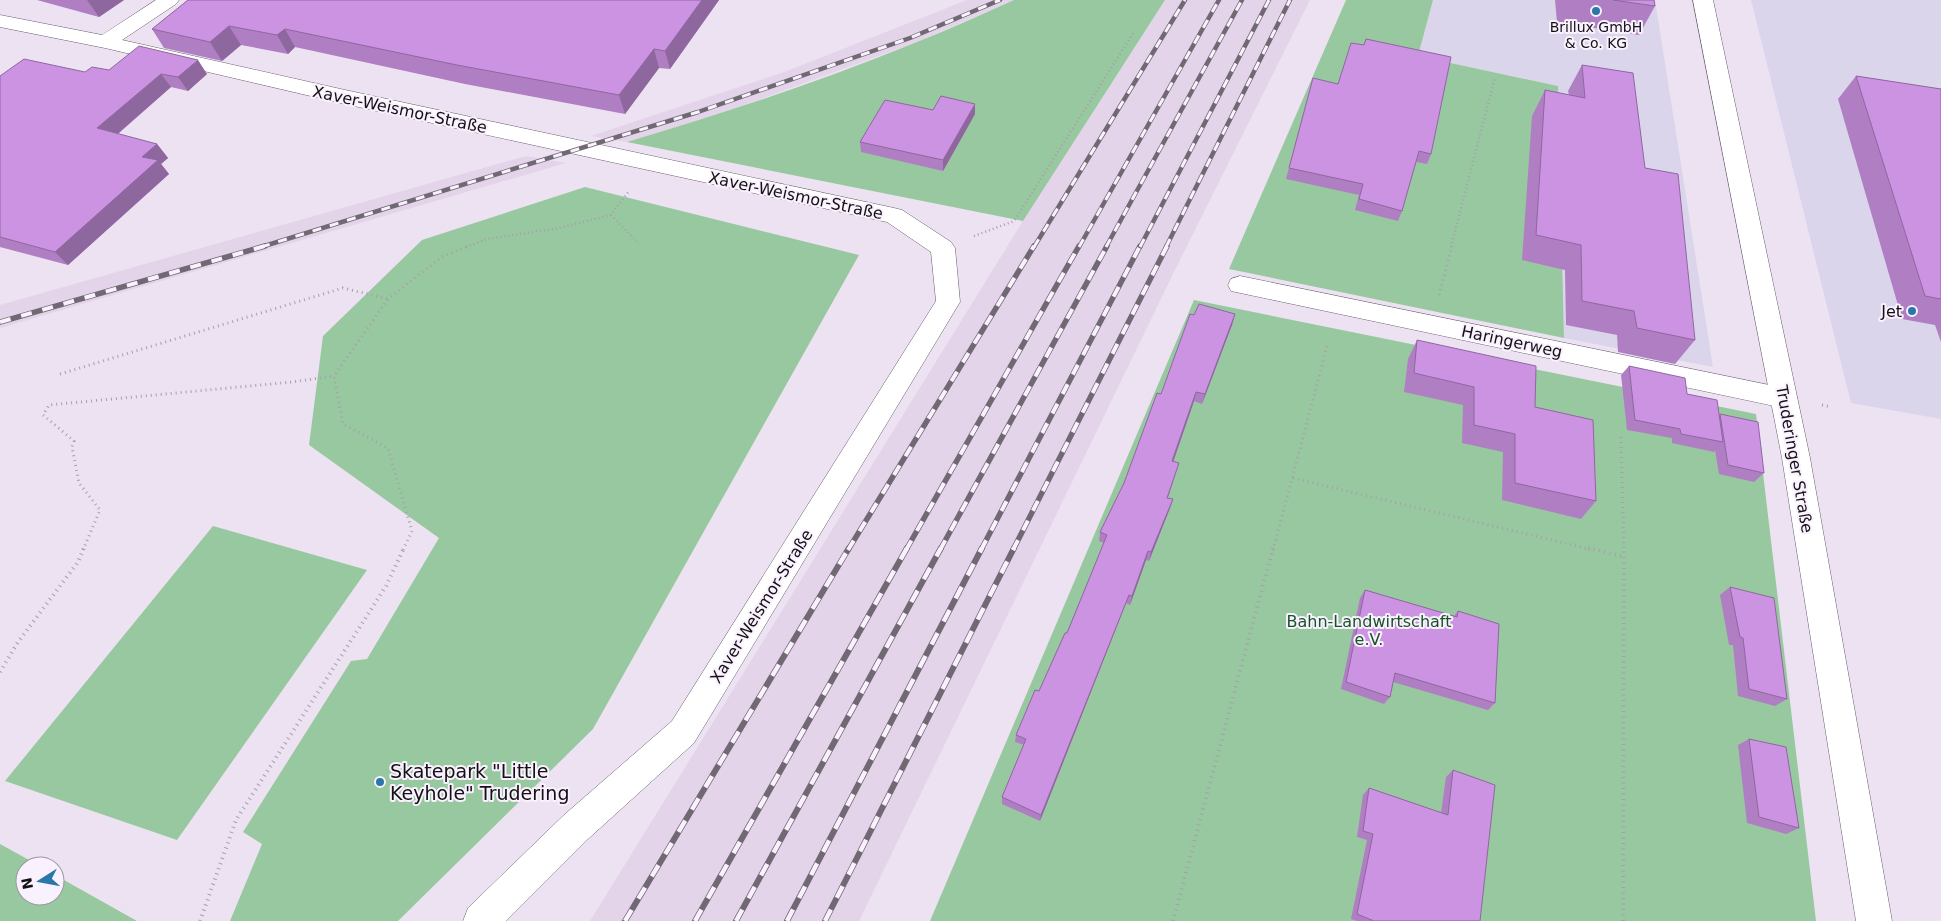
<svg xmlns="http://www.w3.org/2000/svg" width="1941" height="921" viewBox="0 0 1941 921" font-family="'DejaVu Sans',sans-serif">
	<rect width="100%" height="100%" fill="#ede2f2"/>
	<path fill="#dbd5eb" d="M1433 0H1655L1713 367 1564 338 1558 86 1418 56Z
		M1751 0H1941V419L1851 403Z"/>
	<path fill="#e3d4e9" d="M967 0H1014L917 42 714 116 627 142 591 136 787 71Z
		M1165 0H1310L1173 274 859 921H590L1023 221Z
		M526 156 566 163 0 328V305Z"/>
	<path fill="#98c89f" d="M1014 0H1165L1023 221 627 142C725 113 822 81 917 42 950 29 982 14 1014 0Z
		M1346 0H1433L1418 56 1558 86 1564 338 1229 269Z
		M585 187 859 255 593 729 398 921H230L262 844 243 832 351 661 367 659 439 538 309 445 323 336 422 240Z
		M1194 300 1756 414 1816 921H930Z
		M213 526 367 570 177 840 5 781Z
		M0 844 40 866H25V896H55V875L137 921H0Z"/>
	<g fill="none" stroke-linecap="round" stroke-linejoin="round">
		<g stroke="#685e6c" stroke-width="1">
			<path id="street" d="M156 0H179L176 4 122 40 345 90 894 208 902 210 951 242 955 248 960 302 694 743 588 839 506 921H463L468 908 564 815 672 721 936 301 931 252 887 222 345 104 105 48 0 27V15L102 35Z
				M1240 276 1784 388 1793 391 1797 398 1793 405 1784 408 1231 291 1228 285 1231 279Z"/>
		</g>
		<g stroke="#685e6c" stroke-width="1">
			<path id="secondary" d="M1693 0H1713L1810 458 1892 921H1856L1782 458Z"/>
		</g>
		<path stroke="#a79fab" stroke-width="2.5" stroke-dasharray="1 3" stroke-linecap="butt" d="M611 215 639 244
			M974 236 1014 221 1134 32
			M466 247 487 239 559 228 611 215 629 191
			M1451 247 1495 77"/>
		<path stroke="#a79fab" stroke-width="3" stroke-dasharray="1 4" stroke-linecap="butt" d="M1439 295 1452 246
			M60 374 343 288 388 299
			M1822 405 1831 407
			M1621 437 1624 550
			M1293 478 1593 550
			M83 550 100 510 79 483 72 447 74 441 43 415 49 405 292 382 334 376
			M403 550 412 531 388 448 343 424 334 376 388 299 443 256 470 246
			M1273 550 1328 343"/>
		<path stroke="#a79fab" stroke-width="4" stroke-dasharray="1 4.5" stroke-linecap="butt" d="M1588 548 1624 557
			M0 672 18 642 78 562 84 548
			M200 921 236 820 386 586 404 548
			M1173 921 1273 548
			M1623 921 1624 548"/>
		<use href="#street" fill="#fff" fill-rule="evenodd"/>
		<use href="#secondary" fill="#fff" fill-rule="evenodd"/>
		<g stroke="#706973" stroke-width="4.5">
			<path id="rail-far2" d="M261 247 698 112 910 38 1000 0
				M1034 247 1185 0
				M1079 247 1219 0
				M1106 247 1242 0
				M1140 247 1269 0
				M1166 247 1290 0"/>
		</g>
		<g stroke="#706973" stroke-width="5.5">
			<path id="rail-far1" d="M0 322 265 246
				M848 550 1034 246
				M906 550 1079 246
				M940 550 1107 246
				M981 550 1140 246
				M1013 550 1167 246"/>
		</g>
		<g stroke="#706973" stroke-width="6">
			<path id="rail" d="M625 921 849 548
				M695 921 907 548
				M736 921 941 548
				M787 921 982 548
				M825 921 1014 548"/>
		</g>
		<use href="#rail-far2" stroke="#f9f1fd" stroke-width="3" stroke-dasharray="9" stroke-linecap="butt"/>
		<use href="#rail-far1" stroke="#f9f1fd" stroke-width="4" stroke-dasharray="11" stroke-linecap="butt"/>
		<use href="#rail" stroke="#f9f1fd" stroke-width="4.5" stroke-dasharray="13" stroke-linecap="butt"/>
	</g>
	<path fill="#af7ec3" d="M37 0H124L99 17Z
		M188 0H719L670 69 659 68 625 114 465 84 295 47 288 54 241 45 222 61 164 48 152 29Z
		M1555 0H1654L1655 6 1639 35 1557 22Z
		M1582 65 1645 168 1695 340 1675 364 1618 352 1617 335 1566 325 1565 270 1522 260 1532 116 1545 90 1569 95 1568 91Z
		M109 70 207 74 188 91 171 87 118 134 157 144 168 158 161 164 169 174 68 265 0 247V76L85 72Z
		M1856 76 1941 89V342L1935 325 1902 319 1838 99Z
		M1313 78 1431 154 1427 164 1416 162 1402 211 1398 221 1355 210 1359 195 1286 179Z
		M933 110 975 114 943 171 861 152 860 142Z
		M1235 314 1232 325 1202 404 1194 401 1173 462 1176 473 1168 498 1173 499 1170 508 1149 561 1146 560 1130 605 1126 603 1040 821 1002 804V797L1024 745 1015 742 1016 735 1039 691 1067 633 1104 543 1099 541 1100 532 1124 483 1194 315Z
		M1417 340 1535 407 1596 501 1581 519 1502 500 1503 452 1462 443 1463 405 1404 392 1408 359Z
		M1629 366 1687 394 1719 415 1720 414 1764 473 1754 482 1719 474 1715 450 1714 452 1672 443V438L1627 430 1621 375Z
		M1730 587 1787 699 1775 706 1738 696 1733 645H1729L1720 595Z
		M1365 590 1454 616 1458 611 1495 703 1488 710 1393 682 1390 697 1384 704 1341 689 1360 598Z
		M1749 739 1799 828 1786 834 1747 823 1738 745Z
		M1453 770 1480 921H1357L1351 919 1367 840 1357 837 1363 795 1369 788 1441 813 1446 777Z"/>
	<path fill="#8f679f" d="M87 0H124L99 17Z
		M702 0H719L670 69 665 51Z
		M229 26 241 45 222 61 210 42Z
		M285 29 295 47 288 54 277 35Z
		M654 49 659 68 625 114 619 95Z
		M198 60 207 74 188 91 178 77Z
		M161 74 171 87 108 142 97 128Z
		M975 104V114L943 171V160Z
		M157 144 168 158 161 164 169 174 68 265 55 252 142 157Z
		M1235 314 1232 325 1202 404 1205 394Z
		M1196 392 1194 401 1170 471 1172 461Z
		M1173 499 1170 508 1149 561 1151 552Z
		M1148 551 1146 560 1130 605 1132 596Z
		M1129 595 1126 603 1040 821 1041 815Z"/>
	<path fill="#cc93e3" stroke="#8f679f" d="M188 0H702L665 51 654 49 619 95 457 65 285 29 277 35 229 26 210 42 152 29Z
		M1613 0H1654L1655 6Z
		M1366 39 1451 57 1431 154 1419 151 1402 211 1359 199 1363 184 1289 168 1313 78 1338 84 1351 43 1364 45Z
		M139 46 198 60 178 77 161 74 97 128 157 144 142 157 158 160 55 252 0 237V76L24 59 85 72 92 67 109 70Z
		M1582 65 1633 73 1645 168 1678 174 1695 340 1637 328 1634 311 1582 301 1581 245 1536 235 1545 90 1585 98Z
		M1856 76 1941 89V299L1925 296Z
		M941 96 975 104 943 160 860 142 885 100 933 110Z
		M1199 304 1235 314 1205 394 1196 392 1172 461 1179 463 1167 498 1173 499 1151 552 1148 551 1132 596 1129 595 1041 815 1002 797 1026 739 1016 735 1035 690 1039 691 1065 633H1067L1107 535 1100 532 1124 483 1157 393 1161 394 1190 314 1194 315Z
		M1417 340 1536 366 1535 407 1593 420 1596 501 1515 483V434L1474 425V387L1414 373Z
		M1629 366 1685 378 1687 394 1717 400 1723 442 1681 434 1680 429 1635 420Z
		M1720 414 1758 422 1764 473 1728 465Z
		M1730 587 1774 598 1787 699 1749 689 1743 638 1740 637Z
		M1365 590 1457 617 1458 611 1499 624 1495 703 1395 673 1390 697 1346 682Z
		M1749 739 1786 747 1799 828 1759 817Z
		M1453 770 1495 785 1480 921H1374L1357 914 1373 834 1363 831 1369 788 1448 815Z"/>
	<g fill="#2a77a9" stroke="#f9f1fd" stroke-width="2">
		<circle cx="1596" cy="11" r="5"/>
		<circle cx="1912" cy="311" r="5"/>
		<circle cx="380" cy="782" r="5"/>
	</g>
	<g text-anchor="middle" stroke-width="4" stroke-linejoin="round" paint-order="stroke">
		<g font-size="14" fill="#141015" stroke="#f9f1fd">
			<text x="1596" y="32">Brillux GmbH<tspan x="1596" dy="16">&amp; Co. KG</tspan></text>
		</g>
		<g font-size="16" fill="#141015" stroke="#f9f1fd">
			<text transform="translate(400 109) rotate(12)" y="6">Xaver-Weismor-Straße</text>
			<text transform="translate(796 195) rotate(12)" y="6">Xaver-Weismor-Straße</text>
			<text transform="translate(1512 341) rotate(12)" y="6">Haringerweg</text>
			<text transform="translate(1795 459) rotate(80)" y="6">Truderinger Straße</text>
			<text transform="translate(761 606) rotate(-58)" y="6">Xaver-Weismor-Straße</text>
		</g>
		<g font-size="16" fill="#141015" stroke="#f9f1fd" text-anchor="end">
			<text x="1902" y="317">Jet</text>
		</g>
		<g font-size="16" fill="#165327" stroke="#f9f1fd">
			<text x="1369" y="627">Bahn-Landwirtschaft<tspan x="1369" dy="18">e.V.</tspan></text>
		</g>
		<g font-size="19" fill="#141015" stroke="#f9f1fd" text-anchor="start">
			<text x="390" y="778">Skatepark "Little<tspan x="390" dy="22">Keyhole" Trudering</tspan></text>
		</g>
	</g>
	<g transform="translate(40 881) rotate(259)"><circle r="24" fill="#f9f1fd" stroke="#9d97a0"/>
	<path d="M0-4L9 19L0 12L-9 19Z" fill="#2a77a9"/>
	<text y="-8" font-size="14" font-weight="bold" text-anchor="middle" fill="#141015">N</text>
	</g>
</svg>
